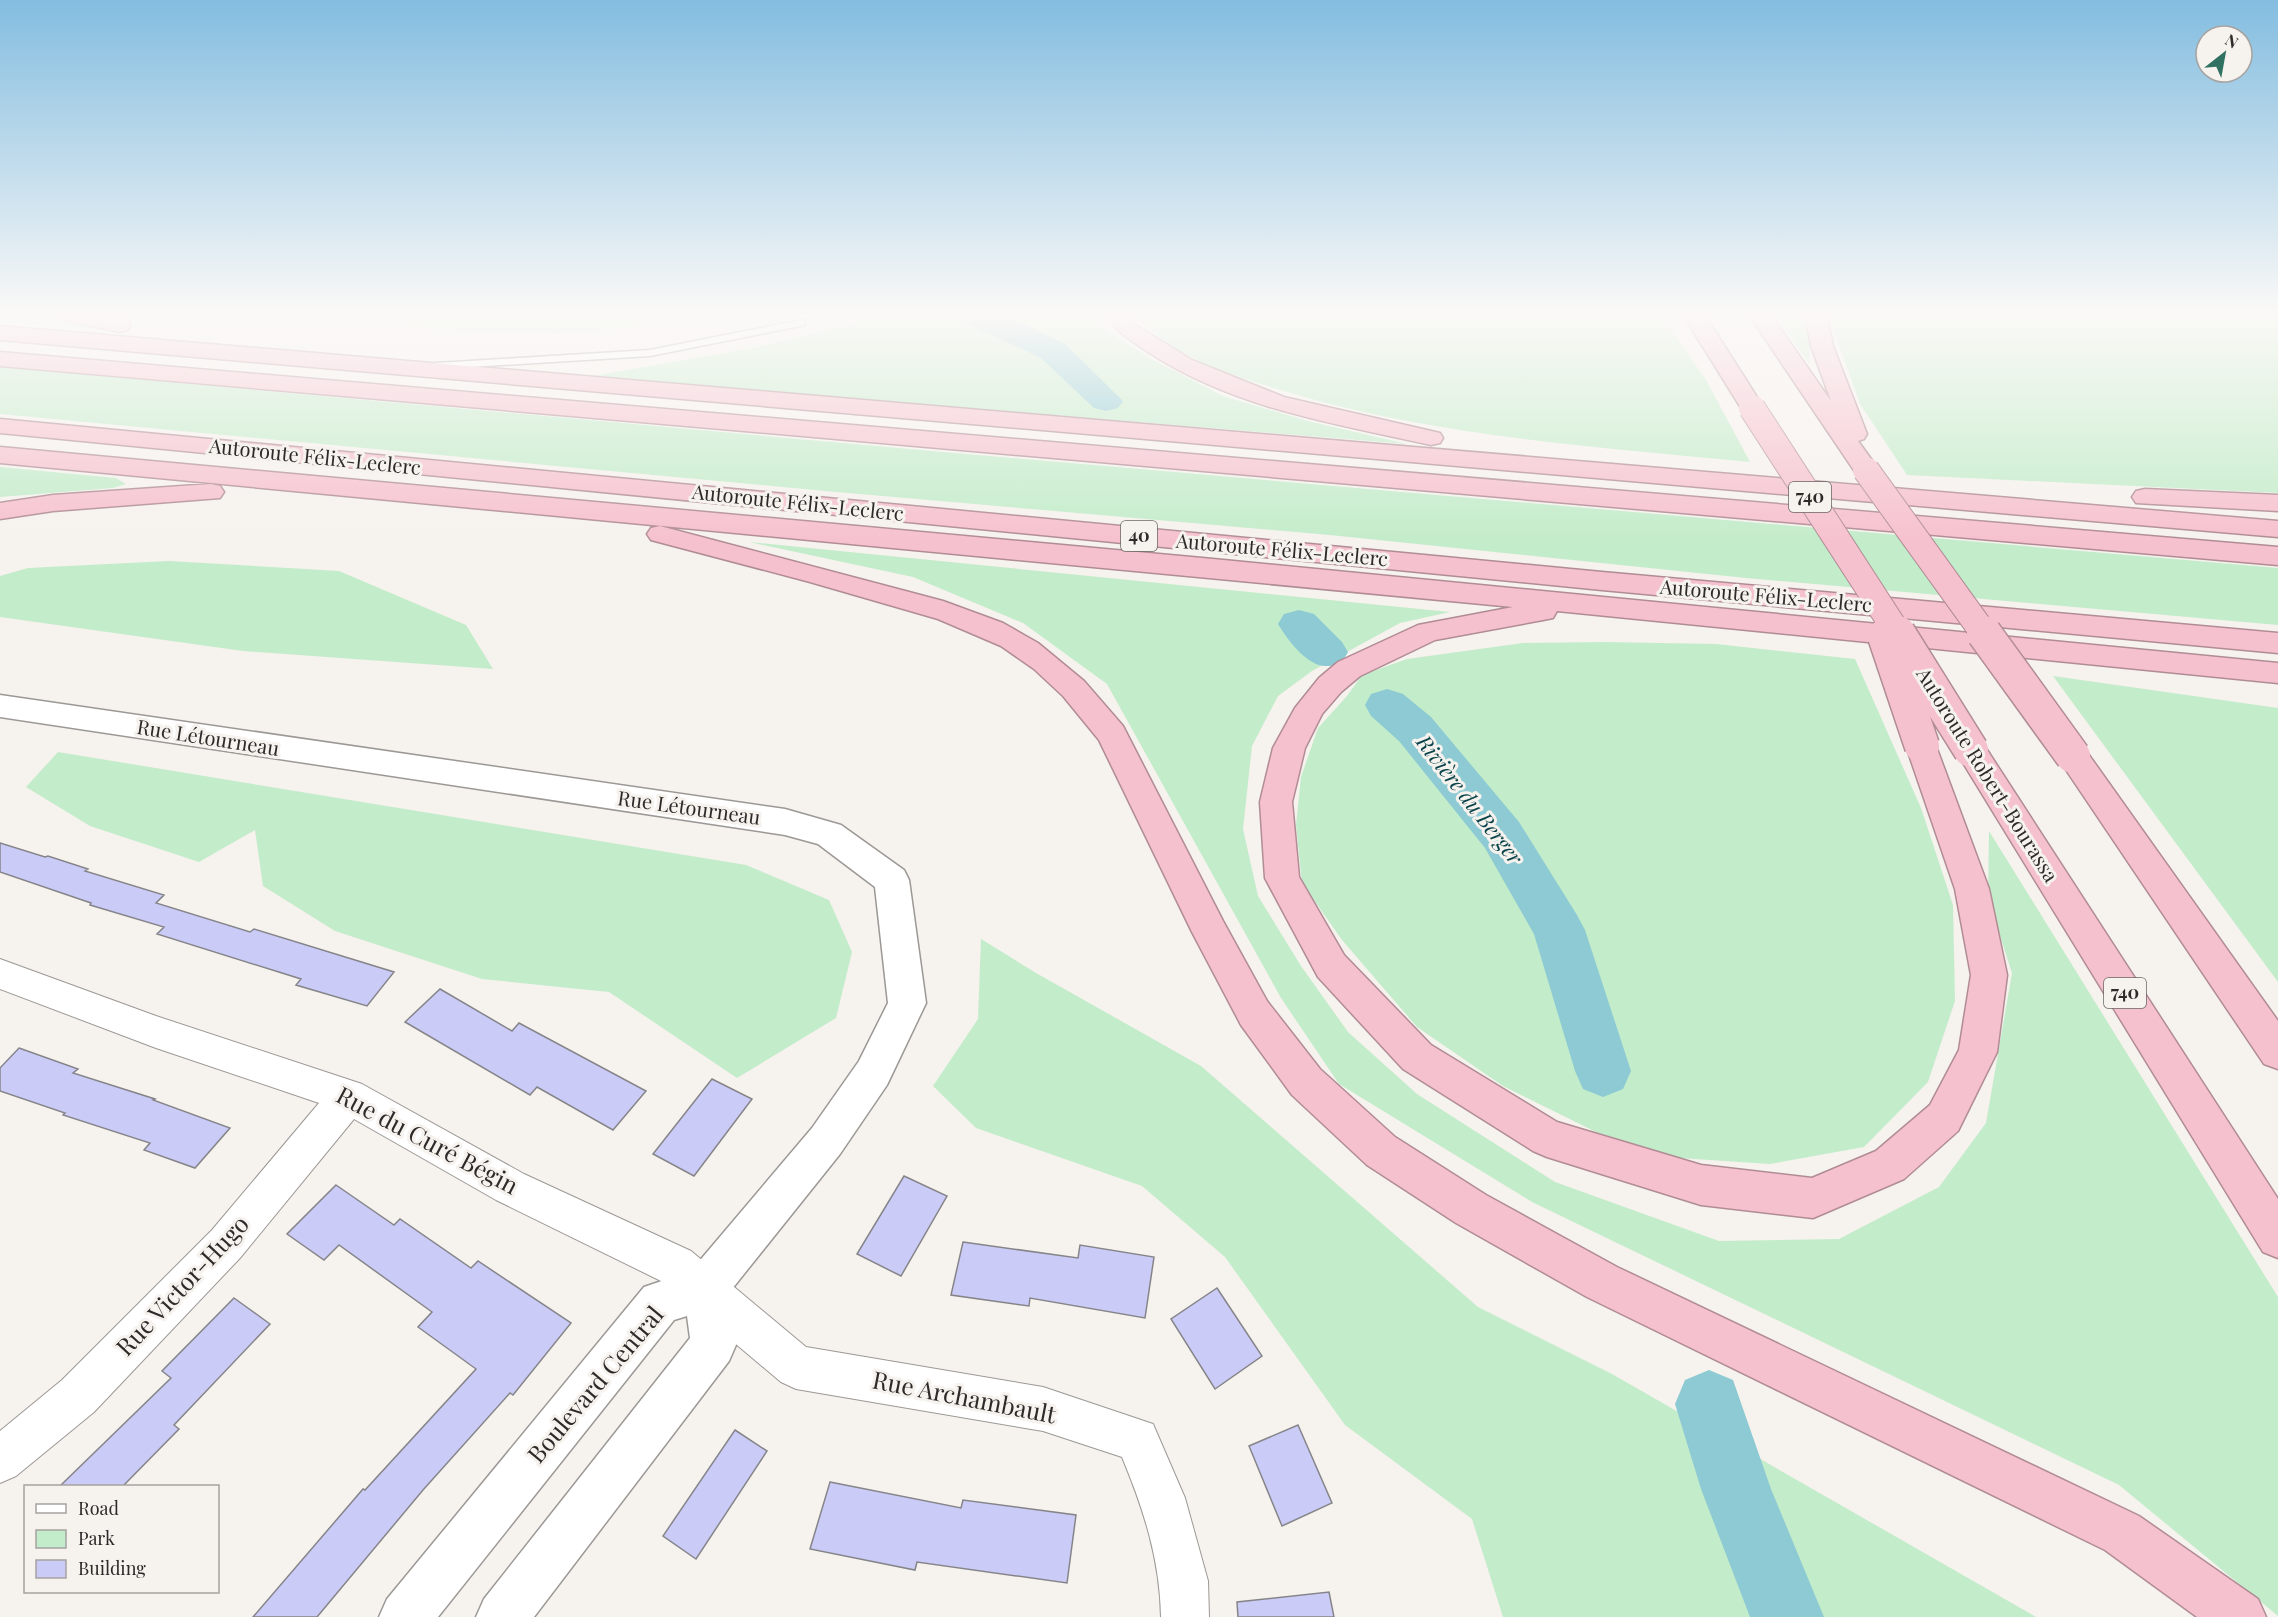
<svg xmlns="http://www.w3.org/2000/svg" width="2278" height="1617" viewBox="0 0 2278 1617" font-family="'Playfair Display',serif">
	<rect width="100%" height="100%" fill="#f6f2ee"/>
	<path fill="#c3ecca" d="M0 315H36L91 325 90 329 0 321Z
		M263 315H721L638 327 560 333 456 330Z
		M884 315H1098L1102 328 1157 362 1223 396 1308 421 1407 444 587 377 758 347Z
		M1137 315H1661L1706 380 1750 462C1590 446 1425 436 1271 387 1223 372 1170 355 1137 315Z
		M1776 315H1806L1810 343 1809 364Z
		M1831 315H2278V493L1907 475 1860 404 1831 322Z
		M0 367 966 454 2278 568V625L1746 578 1330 535 825 491 0 414Z
		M0 467 116 478 126 484 113 488 0 497Z
		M749 542 1450 612 1400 623 1312 671 1278 696 1252 746 1243 829 1258 896 1301 966 1348 1032 1417 1094 1555 1182 1719 1241 1839 1239 1939 1187 1986 1123 2012 973 1988 898 1989 831 2278 1297V1616L2119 1485 1532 1202 1339 1084 1281 998 1107 684 1023 623 913 577Z
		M169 561 339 571 466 625 493 669 243 651 0 617V576L28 568Z
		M1604 642 1716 644 1855 659 1921 808 1953 905 1955 1001 1928 1082 1864 1147 1770 1164 1679 1158 1596 1132 1503 1086 1417 1027 1342 940 1302 883 1296 825 1301 777 1318 728 1347 696 1362 675 1407 659 1523 643Z
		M2053 676 2278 708V982Z
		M58 752 746 865 829 900 852 952 836 1018 737 1078 609 992 482 979 335 931 263 886 255 830 199 862 90 826 26 787Z
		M981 939 1036 973 1201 1066 1478 1307 1612 1374 2036 1617H1503L1472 1519 1345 1425 1225 1257 1142 1186 976 1128 933 1086 978 1019Z"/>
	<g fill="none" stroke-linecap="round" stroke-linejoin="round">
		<path fill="#8dcad3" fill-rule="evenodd" d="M959 315H1005L1065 344 1123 401 1118 408 1106 411 1094 408 1041 358 964 322Z
			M1299 610 1314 614 1342 642 1348 652 1342 662C1338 664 1333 666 1328 666 1308 668 1287 639 1278 624L1284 614Z
			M1387 689 1403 694 1431 717 1519 822 1577 915 1585 930 1631 1071 1623 1089 1603 1097 1583 1089 1575 1071 1534 934 1485 848 1399 741 1371 716 1365 705 1371 694Z
			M1709 1370 1733 1380 1771 1489 1824 1617H1750L1701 1489 1675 1404 1685 1380Z"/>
	</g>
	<path fill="#cbcbf8" stroke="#858589" stroke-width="1.5" d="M0 843 45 857 48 856 88 869 85 871 164 895 156 903 250 932 254 929 394 972 367 1006 296 985 301 979 157 934 164 927 90 905 91 903 0 872Z
		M440 989 512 1031 519 1023 646 1091 613 1130 537 1087 530 1095 405 1022Z
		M19 1048 78 1069 73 1073 155 1099 153 1100 230 1128 195 1168 144 1150 150 1143 63 1115 65 1113 0 1091V1068Z
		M712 1079 752 1099 694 1176 653 1154Z
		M904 1176 947 1196 901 1276 857 1254Z
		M336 1185 394 1225 400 1219 471 1268 478 1261 571 1323 513 1395 510 1393 423 1490 317 1617H253L363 1489 365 1490 476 1369 418 1327 432 1312 339 1245 324 1260 287 1234Z
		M963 1242 1078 1258 1080 1245 1154 1257 1145 1318 1030 1298 1029 1306 951 1295Z
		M1217 1288 1262 1356 1215 1389 1171 1319Z
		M234 1298 270 1324 174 1425 179 1429 123 1486H60L171 1378 162 1371Z
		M1298 1425 1332 1503 1282 1526 1249 1446Z
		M735 1430 767 1451 696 1559 663 1536Z
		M830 1482 961 1508 963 1500 1076 1515 1067 1583 917 1562 915 1570 810 1549Z
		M1329 1592 1334 1617H1238L1237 1602Z"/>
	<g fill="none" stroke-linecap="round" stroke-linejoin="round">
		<g stroke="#9c9895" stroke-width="3">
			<path id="service" d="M801 320 805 321V325L650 356 436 369 431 366 436 363 650 350Z"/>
		</g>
		<g stroke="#9c9895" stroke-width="2">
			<path id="minor" d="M0 959 156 1016 362 1084 524 1174 691 1251 806 1347 1043 1387 1153 1424 1185 1498 1208 1581 1209 1617H1161C1160 1560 1144 1510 1122 1457L1043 1431 796 1389 781 1382 661 1281 496 1200 354 1119 240 1258 94 1412 16 1476 0 1483V1431L62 1380 212 1230 319 1103 156 1048 0 989Z"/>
		</g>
		<g stroke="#9c9895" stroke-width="3">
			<path id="tertiary" d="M0 695 785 809 841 825 904 870 909 880 926 1003 887 1085 840 1154 728 1294 736 1345 729 1361 534 1617H476L484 1599 690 1338 687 1316 674 1320 438 1617H379L387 1599 644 1287 691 1271 812 1128 859 1061 888 1003 875 887 818 844 785 835 0 717Z"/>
		</g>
		<g stroke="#b08c95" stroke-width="3">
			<path id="motorway" d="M59 315H105L128 320 131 325 128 330 120 332 62 320Z
				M1107 315H1129L1134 324 1192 360 1284 397 1440 433 1443 438 1440 443 1431 445C1335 424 1235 408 1151 354 1132 341 1119 335 1107 315Z
				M1683 315H1705L1764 408 1760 413 1752 415 1744 413Z
				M1749 315H1771L1831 401 1811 346 1805 315H1827L1833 346 1867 434 1864 439 1858 441 1879 470 1875 475 1866 478 1857 475Z
				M0 326 2278 521V537L0 340Z
				M0 352 2278 547V565L0 366Z
				M0 419 1602 572 2278 633V653L1602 590 0 433Z
				M0 447 1213 559 2278 663V683L1557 611 1553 618 1543 620 1435 640 1360 676 1341 692 1322 714 1305 748 1292 802 1299 877 1344 955 1431 1045 1557 1122 1701 1165 1812 1178 1876 1151 1930 1105 1959 1050 1971 975 1955 889 1906 746 1911 738 1922 734 1933 738 1989 889 2007 975 1997 1052 1958 1131 1904 1179 1813 1218 1701 1205 1547 1157 1533 1151 1403 1069 1318 977 1265 878 1260 802 1273 748 1295 708 1319 678 1338 662 1418 625 1513 607 0 463Z
				M211 484 220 486 224 492 220 498 53 511 0 519V503L53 495Z
				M2145 489 2278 495V511L2136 503 2132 497 2136 491Z
				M660 526 943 601 1003 623 1038 643 1084 681 1123 726 1223 921 1267 1001 1320 1069 1395 1137 1486 1195 1617 1267 2139 1516 2258 1599 2266 1617H2197L2105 1550 1587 1297 1456 1223 1367 1165 1292 1095 1241 1025 1192 932 1099 740 1063 696 1034 669 1001 646 938 619 810 582 651 540 647 534 651 528Z
				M1971 738 1982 742 2278 1199V1258L2263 1252 1960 758 1955 750 1960 742Z
				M2073 744 2084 748 2278 1021V1069L2264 1064 2062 764 2057 756 2062 748Z"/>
		</g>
		<use href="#service" fill="#fff" fill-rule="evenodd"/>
		<use href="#minor" fill="#fff" fill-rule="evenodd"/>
		<use href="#tertiary" fill="#fff" fill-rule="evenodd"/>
		<use href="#motorway" fill="#f6c1ce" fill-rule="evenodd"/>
		<g stroke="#b08c95" stroke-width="28" stroke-linecap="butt">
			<path id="motorway-bridge-far1" d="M1752 408 1899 635
				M1866 470 1985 635"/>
		</g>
		<g stroke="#b08c95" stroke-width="37" stroke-linecap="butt">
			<path id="motorway-bridge" d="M1898 633 1971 750
				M1984 633 2073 756
				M1885 636 1922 746"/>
		</g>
		<use href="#motorway-bridge-far1" stroke="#f6c1ce" stroke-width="26"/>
		<use href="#motorway-bridge" stroke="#f6c1ce" stroke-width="34"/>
	</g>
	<linearGradient id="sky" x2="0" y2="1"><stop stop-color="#83bde0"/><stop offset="0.58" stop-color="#fbf9f7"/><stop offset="1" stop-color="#fbf9f7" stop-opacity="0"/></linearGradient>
	<rect width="2278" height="542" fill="url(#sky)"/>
	<g text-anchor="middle" stroke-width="6" stroke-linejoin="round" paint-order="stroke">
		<g fill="#f6f2ee" stroke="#696765" stroke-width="1.5">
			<rect x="1789" y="482" width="42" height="30" rx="4.5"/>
			<rect x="1121" y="521" width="36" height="30" rx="4.5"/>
			<rect x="2104" y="978" width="42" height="30" rx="4.5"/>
		</g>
		<g font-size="18" font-weight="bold" fill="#2d2b2a">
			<text x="1810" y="503">740</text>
			<text x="1139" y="542">40</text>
			<text x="2125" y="999">740</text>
		</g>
		<g font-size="20" fill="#2d2b2a" stroke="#f6f2ee">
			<text transform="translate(315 457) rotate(6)" y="7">Autoroute Félix-Leclerc</text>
			<text transform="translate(798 503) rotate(6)" y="7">Autoroute Félix-Leclerc</text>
			<text transform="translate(1282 550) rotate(5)" y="7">Autoroute Félix-Leclerc</text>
			<text transform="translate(1766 596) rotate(5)" y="7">Autoroute Félix-Leclerc</text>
			<text transform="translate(208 738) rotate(9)" y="7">Rue Létourneau</text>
			<text transform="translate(1987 775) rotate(58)" y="7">Autoroute Robert-Bourassa</text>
			<text transform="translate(689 808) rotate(8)" y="7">Rue Létourneau</text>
		</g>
		<g font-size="21" font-style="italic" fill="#0a434a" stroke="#f6f2ee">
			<text transform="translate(1469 800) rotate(52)" y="7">Rivière du Berger</text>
		</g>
		<g font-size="24" fill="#2d2b2a" stroke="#f6f2ee">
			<text transform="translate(427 1141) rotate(28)" y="8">Rue du Curé Bégin</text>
			<text transform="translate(183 1286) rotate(-47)" y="8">Rue Victor-Hugo</text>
			<text transform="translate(596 1385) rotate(-50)" y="8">Boulevard Central</text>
			<text transform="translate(964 1398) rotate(11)" y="8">Rue Archambault</text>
		</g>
	</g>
	<rect x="24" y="1485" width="195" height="108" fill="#f6f2ee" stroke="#a6a2a0" stroke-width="1.5"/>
	<rect x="36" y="1504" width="30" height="9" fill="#ffffff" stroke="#a6a2a0" stroke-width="1.5"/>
	<text x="78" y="1515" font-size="18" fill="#2d2b2a">Road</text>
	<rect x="36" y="1530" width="30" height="18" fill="#c3ecca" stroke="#a6a2a0" stroke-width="1.5"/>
	<text x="78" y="1545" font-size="18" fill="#2d2b2a">Park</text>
	<rect x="36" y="1560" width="30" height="18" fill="#cbcbf8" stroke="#a6a2a0" stroke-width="1.5"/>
	<text x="78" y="1575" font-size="18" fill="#2d2b2a">Building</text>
	<g transform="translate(2224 54) rotate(31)"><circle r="28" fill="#f6f2ee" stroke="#a6a2a0" stroke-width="1.5"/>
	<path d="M0-4.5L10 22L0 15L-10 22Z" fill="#307161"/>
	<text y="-9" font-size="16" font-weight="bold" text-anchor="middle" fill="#2d2b2a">N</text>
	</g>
</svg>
